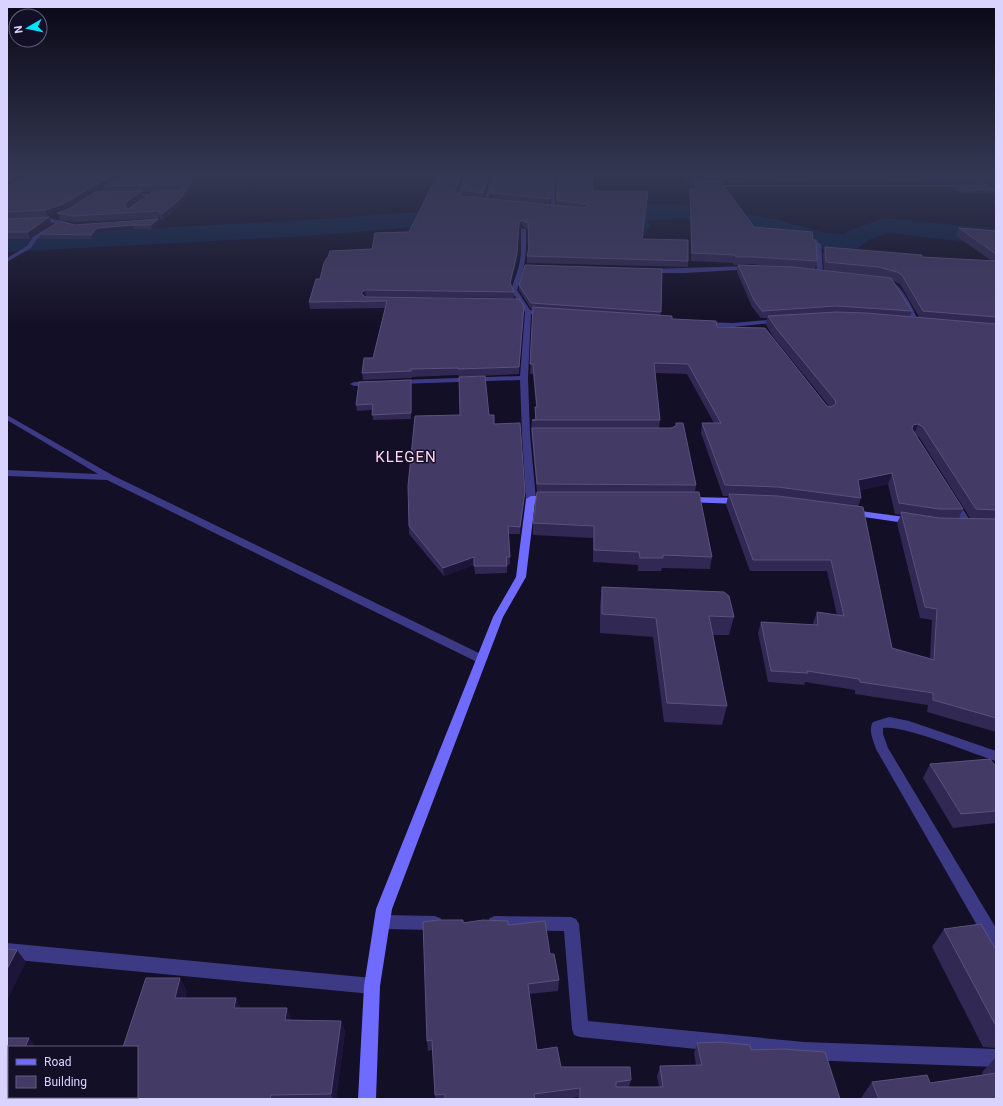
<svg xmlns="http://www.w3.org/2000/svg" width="1003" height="1106" viewBox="0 0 1003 1106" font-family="Roboto,sans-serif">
	<rect width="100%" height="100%" fill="#130f26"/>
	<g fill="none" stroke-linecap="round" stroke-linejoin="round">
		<path fill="#0c2248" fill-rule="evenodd" d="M685 205 775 219 825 233 844 234 853 229 885 218 996 229V245L888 233 871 239 858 248 849 250 823 249 771 233 685 219 647 220 650 225 644 236C629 240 610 238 595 234L591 229 595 224 604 221 619 222 617 219C630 200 665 205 685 205Z
			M461 209 490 213 493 218 490 223 481 225 461 223 307 236 7 252V236L307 220Z"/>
		<path fill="#3d3a85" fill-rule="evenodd" d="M128 174H132L93 200 89 199Z
			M466 174H470L461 196 464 198 473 200 471 202 460 200 457 196Z
			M492 174H496L488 202 486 203 484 202Z
			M551 174H555V208L553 209 551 208Z
			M688 174H692L700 185H968L970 186 968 187H699Z
			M963 174H968L996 190V193Z
			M129 194H161L163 195 161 196H127Z
			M49 218 73 224 74 225 71 227 49 222 36 223 33 221Z
			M48 228 53 229 37 239 31 248 7 262V258L27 246 33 237Z
			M521 228 526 229C527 255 525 265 517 290L530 310 546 311 549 313 546 315 531 314 528 378 530 434 536 499 531 502 526 499 522 434 520 380 398 384 394 382 398 380 520 376 525 312 511 290 519 266 521 254Z
			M818 242 821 244 823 273 820 275 817 273 815 244Z
			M752 266 754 267V269L685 273H648L645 271 648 269Z
			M883 280C901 278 913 310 920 324L919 325 914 324 895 288 883 282Z
			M779 319 781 320V322L733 327 703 326 700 324 703 322 733 323Z
			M372 381H375V385L354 386 350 384 354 382Z
			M7 415 112 475 485 656 487 659 485 662 481 663 477 662 107 480 7 476V470L98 474 7 420Z
			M954 499 957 500 973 525 971 527 968 528 965 527 949 502Z
			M889 717 909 721 996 751V761C974 754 902 724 883 728V734L888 748 996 928V951L990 948 876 749C873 740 868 730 873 722Z
			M382 915 435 916 440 918 443 923 440 928 435 930 382 929 377 927 374 922 377 917Z
			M495 916 571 917 576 919 579 924 588 1021 804 1042 996 1049V1067L804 1060 580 1037 574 1035 572 1029 564 931 495 930 490 928 487 923 490 918Z
			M7 943 372 978 378 980 380 986 378 992 372 994 7 959Z"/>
		<path fill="#6f6bff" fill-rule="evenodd" d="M531 496H550L555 499 550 502H535L526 577 503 617 392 909 380 986 376 1099H358L364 986 376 909 493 617 516 577 526 499Z
			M688 497 739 498 744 501 739 504 685 502 683 500Z
			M853 510 912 518 917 521 912 524 850 515 848 513Z"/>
	</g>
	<path fill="#312854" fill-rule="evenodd" d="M7 174H200L182 204 163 220 159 218 75 222 60 220 58 213 48 217 20 218 49 217 51 224 30 239H7ZM104 186 106 192H95ZM142 192H153L137 203 143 198Z
		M491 174 483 198 556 205V174H592L593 191 642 239 688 261V267L527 263V256L528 249V229L522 226 518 229 517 260 511 285 514 292V298L366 297 523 312 519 374 459 377 458 375 412 377V378L363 380 362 373 373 358 385 308 310 309 309 302 320 279 372 249 409 232 457 192 460 196 478 198 463 196V190Z
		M550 174V204L491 199V193Z
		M680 174H692L699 181 694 174H996V188L979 179 977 184H936L919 183 916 182 868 183H810L809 182 722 183 754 227 813 240 817 261 815 269 824 270 823 255 825 247 922 257 992 261 956 236 959 228 996 231V732L927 712 928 705 855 694V690L805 682 804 685 768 682 758 633 761 622 813 625V623L817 612 837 615 827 571H750L726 505 728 496H723L701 433 702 423H714L687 374 655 373 660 420 659 428 696 485 695 492 712 557 710 569 662 568 661 571H638V565L593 562V538L533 535V523L537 492 531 430 532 420H535V407H536L533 374H530L533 309H531L519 290V285L661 312 660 316 672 319 717 327 827 406H829L774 338 766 325 767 318H761L752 307 737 272 738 265 772 266 751 264 734 265 733 263 691 261 690 196V189H693ZM840 272 875 276 880 277ZM892 280 900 284 919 317 910 316 912 311ZM917 436 919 437 970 518H959L963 509ZM888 484 895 514 901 515 897 523 920 618 932 620 930 658 892 648 858 507 861 498 860 490Z
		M955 185 994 189 993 193 962 194 954 189Z
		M158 219 159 224 152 230 134 229 99 232 92 239H40L39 234 74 225Z
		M412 385 411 419 373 420 372 410 357 411 356 405Z
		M489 415 494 424 525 492 524 499 520 534H508L510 564 507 565V573L475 574 474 565 444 576 409 534V526Z
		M602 587 734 617 729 635H713L727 706 722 725 664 722 653 637 600 633V605Z
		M930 764 996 767V823L953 828 923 778Z
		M463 923 508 925 550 954 559 980 558 991 529 994 537 1050 561 1067 631 1080 629 1087H659L657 1076 660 1066 696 1065 694 1053 697 1043 751 1050 840 1099H578V1097L567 1099H435L432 1050 428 1051 427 1041Z
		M944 929 996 950V1048L983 1047 932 947Z
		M187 990 185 998 241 1008 292 1020 341 1021 345 1032 336 1099H93L137 1097Z
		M996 1057V1099H861V1098L872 1082 930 1083 983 1075 982 1072Z"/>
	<path fill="#1d163a" d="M22 174H37L7 188V181Z
		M114 174H125L65 211 48 217 46 210Z
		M195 174H200L182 204 163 220 162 214Z
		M462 174H465L456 195 455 190Z
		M489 174H491L483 198V193Z
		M142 191 143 198 127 210 126 213 125 206V203Z
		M49 217 51 224 30 239 28 232Z
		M158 219 159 224 152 230 151 225Z
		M522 220V226L518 229 517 260 510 290V283L519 223Z
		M133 225 134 229 99 232 92 239 91 235 97 228Z
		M365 290 366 296 362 300 361 293Z
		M411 380 412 385 411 419Z
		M918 424 914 434 910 435 913 425Z
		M892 473 888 484 854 491 858 480Z
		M525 492 524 499 520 534V527Z
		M474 557V565L444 576 443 568Z
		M17 950 26 962 7 1001V969Z
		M180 978 187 990 181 1010 175 998Z
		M236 998 242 1010 234 1008Z
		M287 1008 292 1020H285Z
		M341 1021 345 1032 336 1099H333L331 1094Z
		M29 1038 36 1047H25Z
		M9 1084V1097H19L18 1099H7V1089Z"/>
	<path fill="#433a66" stroke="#5a527e" d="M7 174H22L7 181Z
		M32 174H114L63 204 46 210 7 212V186Z
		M124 174H195L181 198 162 214 157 211 73 216 57 213 69 209 95 192 142 191 125 203V206L128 209 154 191 179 190 182 188 179 185 104 186Z
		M438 174H462L455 190 460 196 584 208 588 206 587 204 557 200V174H592L593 191H648L642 239 688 240V261L527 256 529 248 528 223 522 220 519 223 517 254 510 283 514 292 365 290 361 293 365 297 519 299 524 306 519 367 458 369V368L411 369V371L362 373 364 358H373L387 301 309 302 316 279H320L324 263 327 258 328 257 330 251 372 249 375 233 409 232Z
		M470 174H489L483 193 463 190Z
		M496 174H550V199L491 193Z
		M687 174H692L699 181 721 182 754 227 812 232 813 240H816L817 261 753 257H736L735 255 692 253 690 189H699Z
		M699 174H973L979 178H938L921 177 918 175 870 176H812L810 175 702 177Z
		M984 174H996V180Z
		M955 185H987L994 189 964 190Z
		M49 217 28 232H7V219Z
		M158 219 151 225H133L97 228 91 235 39 234 60 221 74 225Z
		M959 228 996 231V254Z
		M825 247 922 255V257L996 261V317L923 311 902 275 897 272 878 267 826 262Z
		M525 265 662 269 661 312 531 303 519 285Z
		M738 265 793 267 891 278 912 311 836 306 762 311 754 300Z
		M533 307 672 316V319L716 321 717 327 765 328 827 406 831 407 836 404 835 400 776 328 768 316 836 312 866 313 996 324V510L976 509 923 427 918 424 913 425 912 429 963 509H939L899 503 892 473 858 480 861 498 778 487 725 485 702 423H721L688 364 654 363 660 420H532H536L535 407H537L533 364H530Z
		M485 376 489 415H494V424L520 423 525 492 520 527 508 526 510 557H506L507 566H474V557L443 568 409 526 408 486 415 416 460 415 459 377Z
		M411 380V413L372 415 373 404 356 405 359 382Z
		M676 423H683L696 485 537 484 532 428H671L676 426Z
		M537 492H699L712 557 663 555V558H640L639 552 594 550V526L533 523Z
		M729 494 778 496 863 507 892 648 934 660 937 609 925 607 901 512 939 518 996 519V718L933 700V693L860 682 859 679 807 671 808 673 771 671 761 622 818 625 817 612 844 616 831 560H753Z
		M602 587 724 592 729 596 734 617 709 616 727 706 667 703 656 618 602 614Z
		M990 759 996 767V811L961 814 930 764Z
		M438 920H463V923L483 920 508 921V925L545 921 550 954H554L559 980 528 984 537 1050 557 1047 561 1067H630L631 1080 616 1082V1087H663L660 1066 702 1065 697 1043 720 1042 750 1045 751 1050 784 1049 825 1052 840 1099H580V1088L534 1094 535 1099H445V1094L435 1095 432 1040 427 1041 423 922Z
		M981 924 996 950V1026L944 929Z
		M7 949 17 950 7 969Z
		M146 978H180L175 998H236L234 1008H287L285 1020 341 1021 331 1094 271 1095 270 1099H93V1097H137V1047H123Z
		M7 1038H29L25 1047H9V1084L7 1089Z
		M996 1073V1099H879L872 1082 927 1075 930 1083Z"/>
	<linearGradient id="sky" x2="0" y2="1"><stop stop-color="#0a0815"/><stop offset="0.53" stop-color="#333752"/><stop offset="1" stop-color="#333752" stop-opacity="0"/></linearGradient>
	<rect width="1003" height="328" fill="url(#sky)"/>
	<g text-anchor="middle" stroke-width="3" stroke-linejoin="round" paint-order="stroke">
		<g font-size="15" letter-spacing="1" fill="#ffd6f0" stroke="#130f26">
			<text x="406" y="462">KLEGEN</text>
		</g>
	</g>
	<rect width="1003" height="1106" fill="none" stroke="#d9d4ff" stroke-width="16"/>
	<rect x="8" y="1046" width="130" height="52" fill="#130f26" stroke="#625e7d"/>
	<rect x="16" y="1059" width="20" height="6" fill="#6f6bff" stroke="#625e7d"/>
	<text x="44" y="1066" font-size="12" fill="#d9d4ff">Road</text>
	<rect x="16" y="1076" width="20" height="12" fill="#433a66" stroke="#625e7d"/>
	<text x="44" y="1086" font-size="12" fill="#d9d4ff">Building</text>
	<g transform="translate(28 28) rotate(261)"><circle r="19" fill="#130f26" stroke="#625e7d"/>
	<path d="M0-3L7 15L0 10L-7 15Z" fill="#00e5ff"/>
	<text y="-6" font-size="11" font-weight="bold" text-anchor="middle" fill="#d9d4ff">N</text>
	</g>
</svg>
